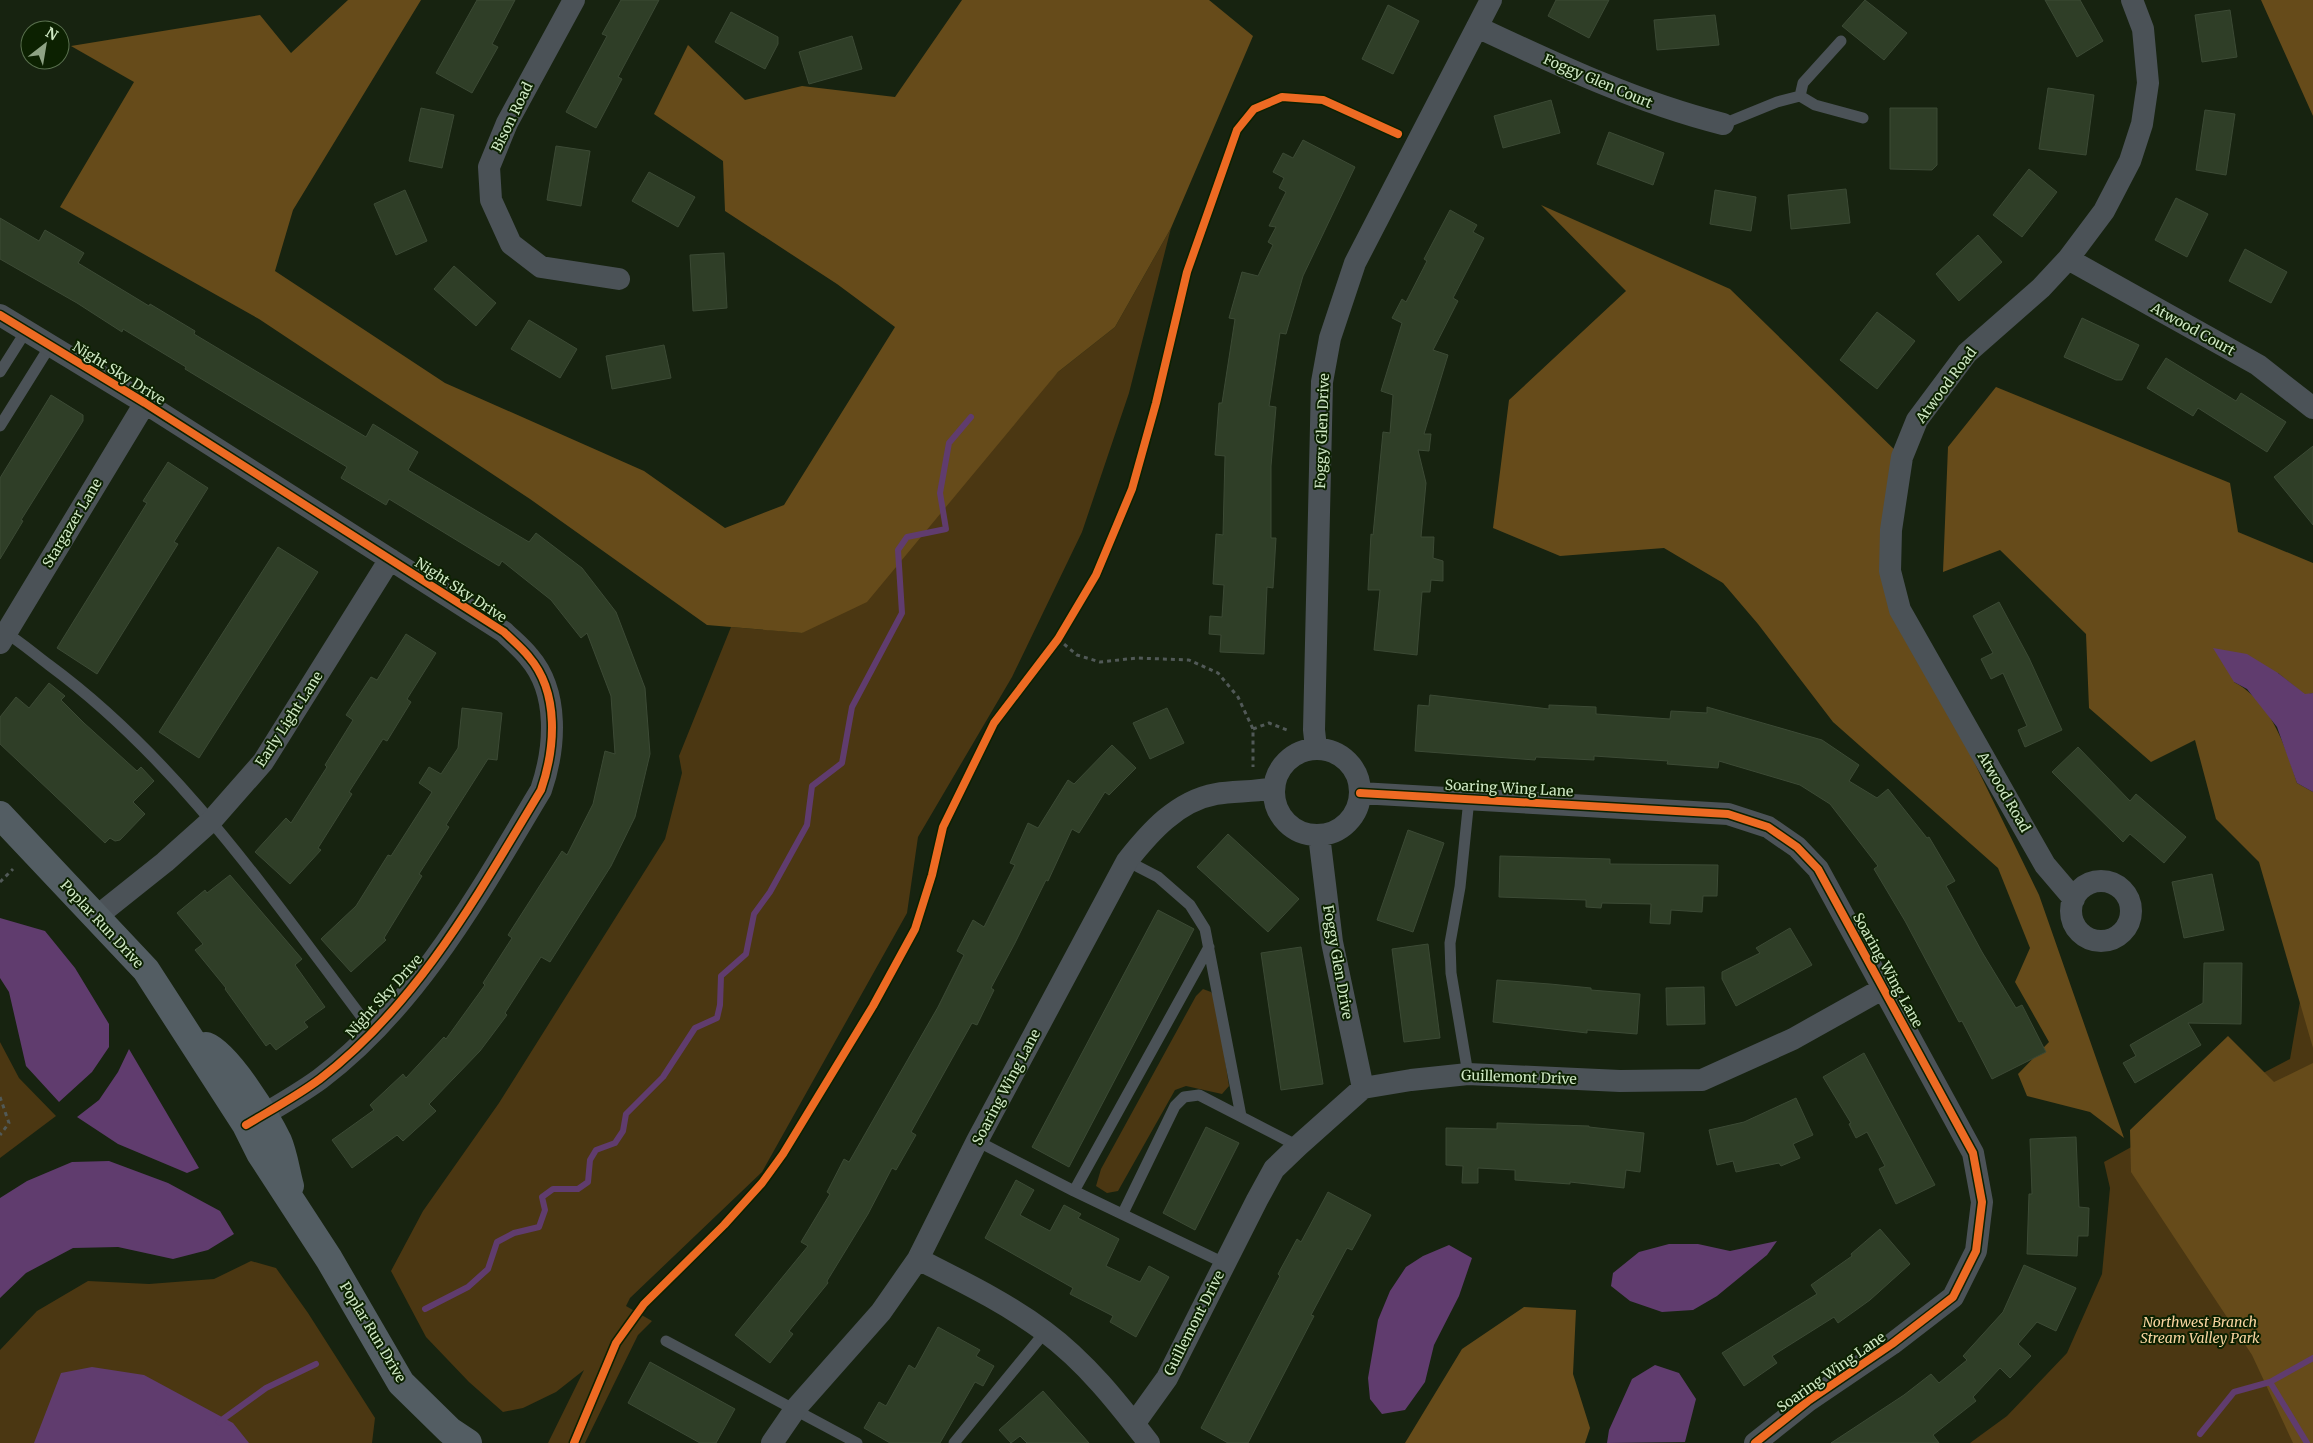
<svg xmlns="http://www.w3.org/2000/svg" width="2313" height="1443" viewBox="0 0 2313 1443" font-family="Merriweather,serif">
	<rect width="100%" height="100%" fill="#172310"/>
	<path fill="#4b3712" d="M1171 228 1129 393 1082 532 1012 677 918 837 907 913 762 1172 630 1298 626 1306 652 1321 638 1335 585 1443H548L584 1370 556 1392 523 1408 503 1412 469 1382 426 1337 391 1271 423 1211 499 1103 665 839 682 773 679 756 731 627 802 633 1058 372 1115 327Z
		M2313 927V1443H1970L2007 1416 2067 1353 2102 1274 2110 1188 2104 1162 2157 1133 2156 1129 2290 1059Z
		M1203 989 1211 992 1216 1000 1229 1086 1222 1094 1186 1086 1175 1090 1118 1191 1107 1193 1096 1186 1101 1169 1196 996Z
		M0 1042 19 1078 56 1116 0 1158Z
		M251 1261 276 1268 308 1313 375 1418 372 1443H0V1350L37 1311 88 1281 149 1284 214 1279Z"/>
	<path fill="#664b1a" d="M348 0H421L293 210 275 271 445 383 644 471 725 528 784 505 895 327 837 284 725 211 723 161 654 114 688 45 745 100 802 86 895 97 962 0H1209L1253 36 1171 228 1115 327 1058 372 867 602 802 633 707 625 530 499 259 319 60 207 134 82 71 46 260 15 291 53Z
		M2261 0H2313V116Z
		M1541 205 1730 289 1902 457 1900 610 2039 895 2124 1138 2090 1112 2027 1096 2018 1074 2049 1042 2015 982 2030 948 1998 868 1833 722 1758 624 1723 583 1664 548 1560 556 1493 528 1509 400 1626 291Z
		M1996 387 2230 483 2238 532 2313 563V693L2305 695 2278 673 2234 682C2271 702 2285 745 2297 783L2313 792V1048L2259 862 2216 819 2195 740 2151 762 2089 708 2086 634 2000 550 1943 572 1948 447Z
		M2228 1036 2274 1082 2313 1063V1443H2293L2252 1355 2131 1172 2130 1130Z
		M1524 1307 1576 1310 1573 1374 1590 1428 1585 1443H1405L1462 1349Z"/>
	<path fill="#603c6e" d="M2213 648 2247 654 2278 673 2305 694 2313 693V792L2297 783 2277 727 2247 689 2234 682Z
		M0 918 45 931 75 968 109 1024V1047L92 1072 59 1102 26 1066 9 992 0 978Z
		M129 1049 199 1168 187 1173 118 1144 77 1117 99 1100 118 1072Z
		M109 1161 168 1183 220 1211 234 1234 208 1250 173 1259 118 1247 73 1248 26 1273 0 1298V1198L27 1181 72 1162Z
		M1777 1241 1767 1255 1717 1296 1693 1310 1662 1312 1630 1301 1611 1286 1613 1273 1639 1252 1669 1244H1698L1730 1251Z
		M1449 1245 1472 1258 1459 1296 1434 1345 1425 1382 1405 1410 1382 1414 1370 1399 1368 1378 1378 1320 1390 1291 1406 1267 1423 1256Z
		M1655 1365 1679 1373 1696 1399 1685 1442 1607 1443 1609 1430 1632 1379Z
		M92 1367 144 1375 233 1423 249 1443H34L61 1373Z"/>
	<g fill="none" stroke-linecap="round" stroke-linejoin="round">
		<path stroke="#603c6e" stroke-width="6" d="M425 1309 468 1287 488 1269 497 1242 514 1233 539 1227 545 1210 542 1197 553 1189H578L588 1182 590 1160 596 1150 615 1143 623 1131 626 1114 663 1077 695 1028 717 1018 720 1005 721 976 746 954 754 914 770 892 807 825 812 786 842 763 852 707 902 613 898 550 907 537 946 529 940 493 949 443 971 417
			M219 1422 266 1388 316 1364
			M2200 1434 2234 1392 2270 1382
			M2307 1443 2270 1382 2313 1358"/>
	</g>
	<path fill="#2f3e27" stroke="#3c4a35" d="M477 0H515L492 44 498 47 472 93 436 73Z
		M621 0H659L618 77 622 79 596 128 566 112 607 36 602 34Z
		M1556 0H1609L1589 38 1548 16Z
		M1865 0 1907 33 1884 60 1842 26Z
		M2045 0H2080L2103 41 2077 57Z
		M1388 5 1419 21 1393 74 1362 59Z
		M2230 10 2237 57 2202 62 2195 15Z
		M731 12 778 37V44L765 69 715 42Z
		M1715 15 1719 45 1657 50 1654 20Z
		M852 36 862 69 809 84 799 52Z
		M2048 88 2094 95 2086 155 2039 149Z
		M1551 100 1560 133 1503 148 1494 116Z
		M421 108 454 115 442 168 409 161Z
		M1890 108H1937V165L1932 170 1890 169Z
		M2205 110 2235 114 2226 175 2196 170Z
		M1609 132 1664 153 1653 185 1597 164Z
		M1303 140 1355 167 1303 276 1286 334 1280 333 1269 406 1276 407 1271 466V538H1276L1273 588 1267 587 1264 654 1220 652 1221 635 1209 634 1210 616 1222 617 1224 585 1213 584 1216 534 1223 535 1225 456 1215 455 1219 403H1222L1235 319 1229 318 1242 272 1258 276 1273 245 1268 242 1276 227 1269 226 1286 192 1279 188 1284 178 1273 172 1283 153 1293 158Z
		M556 146 590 151 581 206 547 200Z
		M2029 169 2057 192 2022 237 1993 215Z
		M649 172 695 197 678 227 632 201Z
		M1846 189 1850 223 1791 229 1788 195Z
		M405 190 427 241 396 255 374 204Z
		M1715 190 1756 197 1751 231 1710 224Z
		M2176 198 2208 214 2187 257 2155 240Z
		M1450 210 1477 225 1473 232 1484 238 1453 298 1458 301 1433 350 1448 355 1424 434H1431L1429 451 1418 450 1426 483 1421 537H1434L1433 558 1443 561V581L1431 580 1430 592H1422L1417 655 1374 650 1380 590H1368L1371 534 1373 535 1383 432 1390 433 1393 395 1381 391 1402 323 1392 318 1402 299 1406 302 1427 261 1424 259Z
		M0 218 39 241 45 230 84 253 78 263 149 306 150 304 195 331 194 334 366 437 373 424 418 452 408 470 529 542 536 533 582 568 616 612 645 688 650 754 635 817 611 866 550 962 541 957 505 1013 507 1015 480 1051 429 1104 436 1111 403 1141 397 1135 352 1168 332 1140 374 1110 370 1105 403 1074 406 1078 444 1037 446 1039 485 985 483 983 512 938 508 935 562 851 567 855 593 804 605 751 615 754 611 696 587 633 581 638 551 600 502 561 499 566 389 499 386 505 341 478 347 467 185 369 186 367 123 329 122 332 77 303 0 259Z
		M1978 235 2002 262 1959 301 1936 274Z
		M2245 249 2287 272 2271 303 2229 281Z
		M724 253 727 308 693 311 690 255Z
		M454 266 496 303 476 326 434 289Z
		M1877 312 1915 341 1877 389 1840 360Z
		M2082 318 2139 345 2122 380H2116L2064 357Z
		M529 320 577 349 560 378 511 349Z
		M664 345 671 378 612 389 606 356Z
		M2166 358 2236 401 2241 393 2286 422 2267 452 2198 408 2193 416 2147 388Z
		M51 395 83 415V421L21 520 23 521 0 559V478Z
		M2313 446V525L2274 477Z
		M168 462 208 488 174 542 178 544 97 674 57 648 147 503 143 501Z
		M278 547 318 572 199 758 159 732Z
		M1999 602 2029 658 2062 730 2025 747 2018 730 2027 726 2003 673 1991 679 1981 659 1993 653 1973 616Z
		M406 634 436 653 407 699 411 702 387 741 383 739 349 792 352 794 318 848 321 850 290 884 255 852 286 818 291 823 327 767 325 765 353 720 346 715 371 677 377 680Z
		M49 683 65 696 61 700 84 723 137 771 141 767 154 781 133 802 145 814 120 840 115 841 110 838 105 843 0 744V717L16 697 29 708Z
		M1430 695 1549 709V705L1596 707V714L1670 719 1671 711 1707 713V707L1822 740 1859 765 1849 781 1877 798 1888 789 1927 838 1929 837 1955 881 1946 886 1982 952 2016 1008 2022 1005 2046 1052 1992 1079 1962 1021 1959 1022 1905 921 1874 869 1878 866 1830 804 1800 785 1719 761 1718 768 1667 764 1668 761 1594 756V760L1536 757 1535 760 1415 751 1418 705 1429 706Z
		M462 708 502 713 497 760 488 759 446 825 449 827 419 874 422 876 384 938 386 940 351 972 321 939 356 906 388 855 391 856 432 792 419 783 429 767 441 774 458 748Z
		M1167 708 1184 743 1150 759 1133 723Z
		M1112 745 1136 768 1109 795 1105 792 1079 833 1072 829 1048 881 1046 880 1015 943 991 988 994 990 977 1025 972 1023 911 1132 916 1135 896 1170 892 1168 868 1214 827 1281 828 1283 789 1331 793 1334 770 1363 735 1335 808 1246 801 1242 830 1194 827 1192 844 1159 849 1162 938 1007 964 955 957 951 973 920 984 927 1015 865 1010 863 1028 823 1038 828 1068 780 1074 784Z
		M2078 747 2130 801 2136 794 2186 837 2164 863 2130 834 2123 842 2052 772Z
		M1408 830 1444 843 1413 932 1377 920Z
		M1228 834 1299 899 1268 932 1197 867Z
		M1500 856 1610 859V864L1718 865 1717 896H1703L1702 912 1671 910 1670 924 1650 923 1651 904 1602 903 1601 908 1586 907V900L1499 897Z
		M2212 874 2224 930 2184 938 2172 882Z
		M230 875 302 959 295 965 325 1007 304 1022 308 1027 276 1050 270 1043 266 1046 225 989 226 988 195 950 203 944 177 913 205 890 207 893Z
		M1158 910 1194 929 1069 1167 1032 1147Z
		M1790 928 1812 965 1736 1006 1722 979V972L1760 953 1756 948Z
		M1428 944 1440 1038 1404 1042 1392 949Z
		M1301 947 1323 1084 1281 1090 1261 953Z
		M2204 963H2242L2241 1024 2188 1023 2201 1045 2135 1083 2123 1063 2136 1056 2130 1045 2203 1003Z
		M1497 980 1550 984 1591 988V990L1640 994 1637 1034 1587 1030V1033L1493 1022Z
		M1704 987 1705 1024 1667 1025 1666 988Z
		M1864 1053 1935 1185 1896 1204 1879 1169 1885 1166 1867 1132 1856 1138 1849 1124 1851 1123 1823 1077Z
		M1796 1098 1813 1135 1793 1144 1800 1158 1781 1166 1779 1163 1736 1172 1733 1161 1717 1165 1709 1130 1744 1122Z
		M1497 1123 1589 1126V1127L1644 1133 1640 1172 1626 1170 1624 1188 1570 1182V1184L1515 1180V1170L1478 1168V1183H1462L1463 1166 1446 1165V1128L1497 1129Z
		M1206 1127 1239 1143 1195 1230 1163 1213Z
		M2076 1137 2079 1207 2089 1208 2088 1236H2078L2077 1256 2027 1254 2029 1194H2032L2030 1139Z
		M1016 1180 1034 1190 1020 1215 1050 1231 1064 1205 1081 1214 1078 1218 1119 1239 1106 1266 1140 1282 1149 1266 1169 1277 1136 1337 1110 1322 1113 1316 1070 1294 1073 1288 985 1238Z
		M1328 1192 1371 1215 1352 1250 1347 1248 1311 1315 1314 1316 1248 1443H1228L1201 1428 1280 1276 1278 1274 1297 1239 1301 1242Z
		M1880 1229 1910 1264 1870 1300 1838 1323 1834 1317 1772 1356 1777 1363 1744 1386 1722 1353 1817 1294 1811 1285 1852 1256 1851 1254Z
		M2024 1265 2076 1288 2056 1331 2037 1322 2018 1344 2031 1356 2010 1378 2000 1368 1973 1397 1976 1401 1933 1435 1939 1443H1831L1904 1395 1931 1374 1939 1383 1967 1360 1963 1356 2003 1312Z
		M938 1327 980 1350 976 1356 994 1366 983 1386 975 1382 940 1443H890L864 1428 879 1402 886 1406 909 1365 915 1369Z
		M650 1362 735 1409 716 1443H700L628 1403Z
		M1043 1391 1089 1443H1027L1020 1436 1011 1443 999 1430Z"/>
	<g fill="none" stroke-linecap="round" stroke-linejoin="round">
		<path stroke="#515957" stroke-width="3" stroke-dasharray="4 4" stroke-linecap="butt" d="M1058 639 1077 655 1100 662 1137 658 1189 660 1218 673 1238 697 1253 729V767
			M1253 729 1269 723 1287 730
			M0 882 13 869
			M0 1097 9 1123 0 1135"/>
		<path stroke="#4b5257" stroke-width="11" d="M1800 96 1803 83 1841 41
			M1723 124 1777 102 1800 96 1815 105 1863 118
			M0 372 26 331
			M0 426 50 346
			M4 632C20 641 34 654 49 665 182 763 274 902 373 1032
			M1127 861 1158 877 1190 905 1205 929 1241 1116
			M1468 1074 1451 973 1450 943 1460 887 1469 799
			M977 1141 1074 1191 1224 1263
			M1074 1191 1209 947
			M1123 1213 1175 1106 1184 1097 1199 1095 1298 1146
			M666 1341 857 1443
			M954 1443 1045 1332"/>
		<path stroke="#4b5257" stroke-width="22" d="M574 0 507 123 489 167 491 200 511 244 541 267 619 279
			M1477 27C1558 65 1636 102 1723 124
			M2068 259 2258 365 2313 408
			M0 315 145 403 504 632C512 640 522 648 529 657 560 693 555 749 541 790 479 893 418 1005 320 1079 298 1095 273 1109 249 1123
			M0 643 145 403
			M1316 748 1314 730 1322 382 1330 338 1355 263 1491 0
			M1274 792a43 43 0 1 1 86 0a43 43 0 1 1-86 0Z
			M1360 793 1728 814 1768 827 1797 847 1818 869 1973 1153 1982 1202 1976 1251 1953 1297 1892 1344 1808 1401 1755 1443
			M1319 835 1332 942 1363 1088
			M2071 911a30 30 0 1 1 60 0a30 30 0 1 1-60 0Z
			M2074 899 2045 865 1900 610 1890 571 1891 530 1902 457 1917 420 1967 353 2041 288 2068 259 2104 211 2130 161 2142 124 2148 83 2143 29 2132 0
			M96 917 165 862 212 820 263 762 390 559
			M918 1259C961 1281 1005 1302 1044 1331 1086 1362 1118 1403 1149 1443
			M1134 1424 1167 1378 1257 1200 1274 1169 1298 1146 1363 1088 1411 1080 1468 1074 1620 1081 1702 1080 1793 1039 1884 988
			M772 1443 796 1408 881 1312 918 1259 977 1141 1127 861C1150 832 1177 801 1216 794 1235 791 1255 792 1274 788"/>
		<path stroke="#535d63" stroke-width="28" d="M0 815 146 970 246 1125 260 1153 329 1259 401 1383 450 1431 468 1443
			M206 1046C228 1054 268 1120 278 1141 284 1155 286 1172 290 1186"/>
		<g stroke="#0c2101" stroke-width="11">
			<path id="cycleway" d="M0 315 145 403 504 632C512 640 522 648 529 657 560 693 555 749 541 790 478 894 418 1004 320 1079 297 1096 271 1110 246 1125
				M1360 793 1728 814 1768 827 1797 847 1818 869 1973 1153 1982 1202 1976 1251 1953 1297 1892 1344 1808 1401 1755 1443
				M574 1443 616 1343 644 1304 724 1225 762 1183 783 1154 873 1006 915 929 932 875 943 827 994 723 1058 639 1096 575 1132 489 1156 403 1187 272 1237 130 1254 109 1282 97 1323 100 1398 134"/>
		</g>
		<use href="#cycleway" stroke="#ed6a23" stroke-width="8"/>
	</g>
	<g text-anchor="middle" stroke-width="4" stroke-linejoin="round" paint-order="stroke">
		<g font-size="14" fill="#cfe8c4" stroke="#0c2101">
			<text transform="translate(1598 81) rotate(23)" y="5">Foggy Glen Court</text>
			<text transform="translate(512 117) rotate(-64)" y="5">Bison Road</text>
			<text transform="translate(2193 329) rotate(29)" y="5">Atwood Court</text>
			<text transform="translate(119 373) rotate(32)" y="5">Night Sky Drive</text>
			<text transform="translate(1946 385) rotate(-53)" y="5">Atwood Road</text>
			<text transform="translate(1322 431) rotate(-88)" y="5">Foggy Glen Drive</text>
			<text transform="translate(72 523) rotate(-59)" y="5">Stargazer Lane</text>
			<text transform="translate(461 590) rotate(33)" y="5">Night Sky Drive</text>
			<text transform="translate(289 719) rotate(-57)" y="5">Early Light Lane</text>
			<text transform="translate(1509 788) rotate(3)" y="5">Soaring Wing Lane</text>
			<text transform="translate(2004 792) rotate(60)" y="5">Atwood Road</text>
			<text transform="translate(102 924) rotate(47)" y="5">Poplar Run Drive</text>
			<text transform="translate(1338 962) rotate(80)" y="5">Foggy Glen Drive</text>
			<text transform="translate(1888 970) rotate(61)" y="5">Soaring Wing Lane</text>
			<text transform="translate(384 996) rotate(-48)" y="5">Night Sky Drive</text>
			<text transform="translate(1519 1077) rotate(2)" y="5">Guillemont Drive</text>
			<text transform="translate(1006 1087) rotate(-62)" y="5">Soaring Wing Lane</text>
			<text transform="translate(1194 1323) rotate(-63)" y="5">Guillemont Drive</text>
			<text transform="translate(373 1332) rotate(59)" y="5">Poplar Run Drive</text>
			<text transform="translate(1831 1372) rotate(-35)" y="5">Soaring Wing Lane</text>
		</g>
		<g font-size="14" font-style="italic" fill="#f9d4a0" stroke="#0c2101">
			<text x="2200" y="1327">Northwest Branch<tspan x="2200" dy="16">Stream Valley Park</tspan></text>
		</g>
	</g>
	<g transform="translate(45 45) rotate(31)"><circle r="24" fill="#0c2101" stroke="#5a714f"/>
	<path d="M0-4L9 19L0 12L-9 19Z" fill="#8fa385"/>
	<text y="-8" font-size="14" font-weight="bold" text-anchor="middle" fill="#cfe8c4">N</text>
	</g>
</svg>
